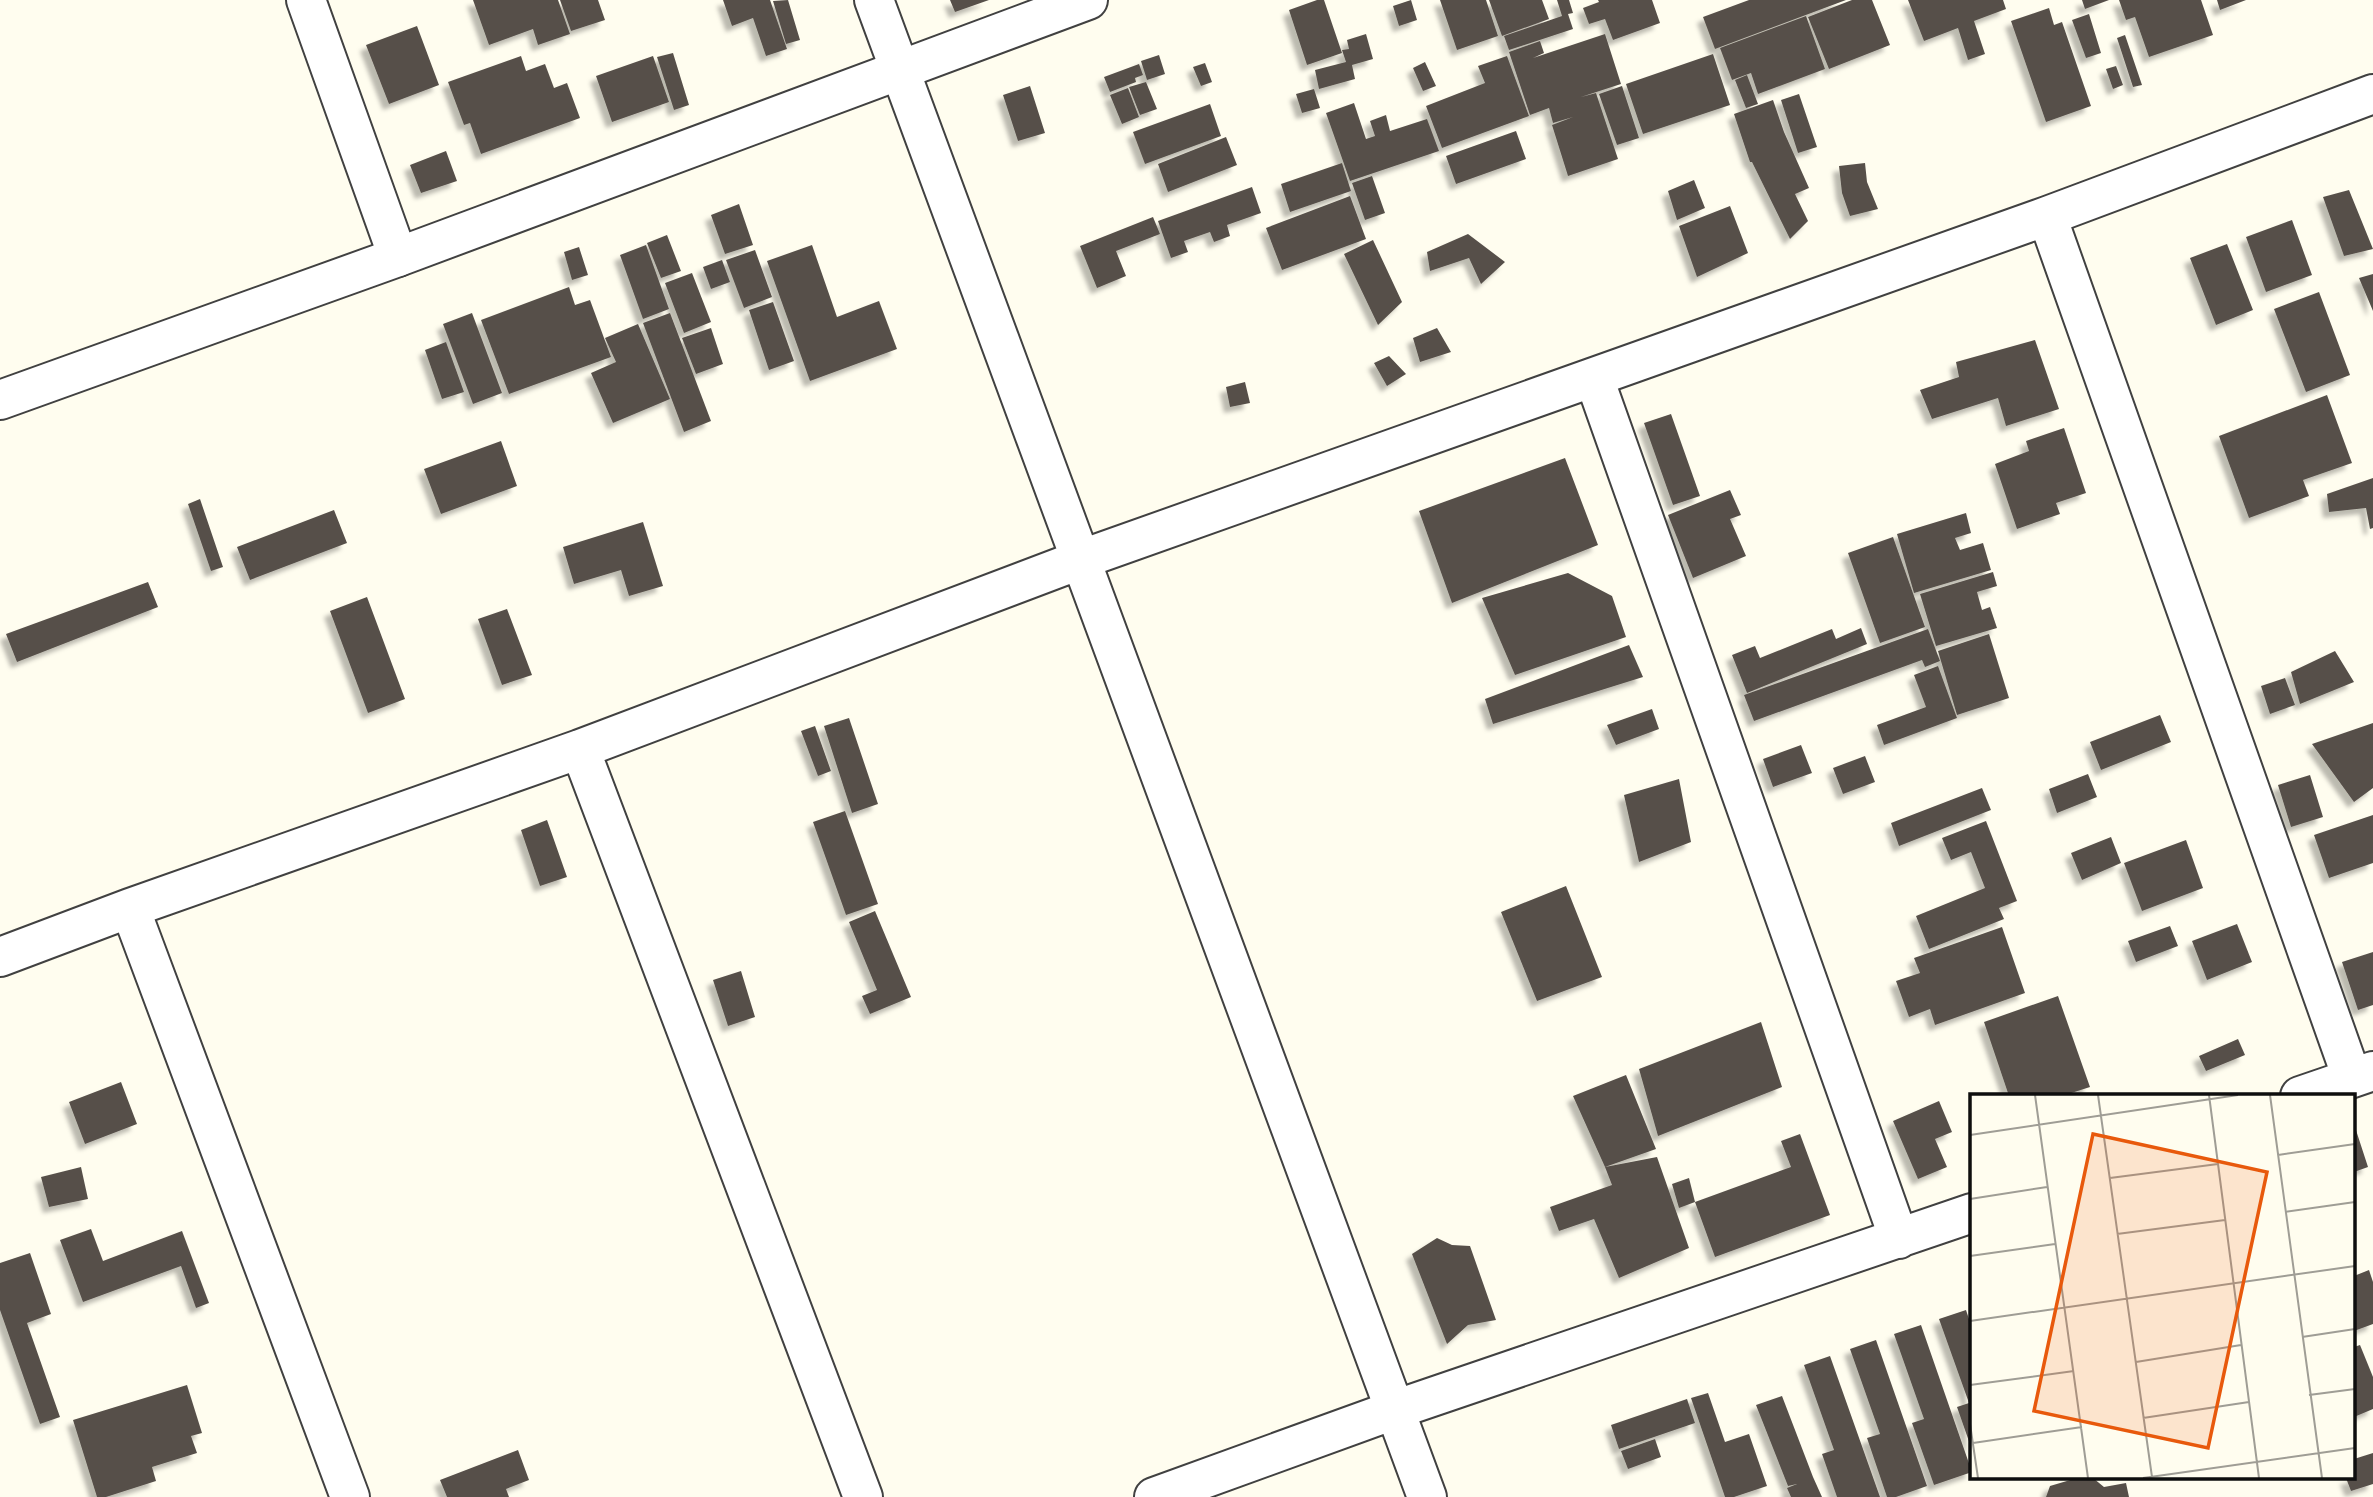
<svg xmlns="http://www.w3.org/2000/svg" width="2373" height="1497" viewBox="0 0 2373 1497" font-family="Merriweather,serif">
	<defs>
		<filter id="shadow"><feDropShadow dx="-6" dy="6" stdDeviation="2" flood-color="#0004"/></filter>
	</defs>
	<rect width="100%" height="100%" fill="#fffdef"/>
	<path fill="#57504a" filter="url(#shadow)" d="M473 0H558L570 34 538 45 533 29 489 45Z
		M560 0H598L605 20 571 31Z
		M723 0H770L787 49 766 56 753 18 732 26Z
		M788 0 800 40 786 44 773 1Z
		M950 0H989L955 12Z
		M1317 0H1324L1342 53 1307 65 1289 10Z
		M1411 0 1417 20 1399 26 1393 6Z
		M1440 0H1486L1498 36 1457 50Z
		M1489 0H1542L1549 19 1502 36Z
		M1557 0H1569L1573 13 1568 14 1573 29 1509 50 1504 36 1562 16Z
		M1598 0H1652L1660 23 1613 40 1605 19 1589 24 1583 8 1599 2Z
		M1749 0H1846L1715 49 1703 17Z
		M1852 0H1872L1890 45 1829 69 1808 17Z
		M1908 0H2003L2006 9 1974 21 1985 54 1968 60 1958 28 1924 41Z
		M2082 0H2109L2085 9Z
		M2119 0H2201L2213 35 2149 57 2135 17 2126 20Z
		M2217 0H2246L2220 10Z
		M2049 8 2054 25 2062 22 2091 106 2046 122 2011 21Z
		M2089 14 2101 53 2086 58 2072 20Z
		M1806 16 1825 69 1758 94 1751 73 1732 80 1720 48Z
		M417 26 439 85 389 104 366 45Z
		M1366 34 1373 59 1352 65 1355 79 1319 89 1315 70 1346 62 1342 50 1349 49 1347 40Z
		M1605 34 1621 84 1581 97 1596 93 1618 159 1568 176 1552 125 1573 117 1553 123 1549 108 1530 115 1509 52 1540 41 1544 53 1533 58Z
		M2125 35 2142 85 2133 87 2117 38Z
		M673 53 689 105 674 110 657 57Z
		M1713 54 1730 105 1643 134 1626 84Z
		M1159 55 1165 74 1147 80 1141 61Z
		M521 56 526 71 545 64 554 88 567 83 580 118 481 154 470 123 464 125 448 82Z
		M653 56 669 102 612 122 596 76Z
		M1507 56 1529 116 1442 148 1426 106 1485 83 1478 66Z
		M1425 62 1436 86 1423 91 1413 68Z
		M1205 63 1212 82 1201 86 1193 67Z
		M1139 64 1143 75 1135 78 1136 82 1110 92 1104 77Z
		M2116 66 2123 85 2113 89 2106 69Z
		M1747 75 1758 104 1746 108 1735 80Z
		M1146 82 1157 109 1140 115 1129 87Z
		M1030 86 1045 133 1018 141 1003 95Z
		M1622 86 1639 138 1617 145 1599 94Z
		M1128 88 1139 117 1122 124 1110 95Z
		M1314 89 1320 108 1302 113 1296 94Z
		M1799 94 1817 147 1798 153 1781 100Z
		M1773 100 1784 132 1809 188 1795 194 1808 221 1790 239 1752 162H1750L1734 114Z
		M1354 103 1366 139 1375 136 1370 121 1386 115 1390 131 1427 119 1439 151 1350 181 1326 113Z
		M1210 104 1221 136 1145 164 1133 132Z
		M1516 131 1526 159 1456 184 1446 156Z
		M1226 137 1237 165 1168 192 1158 164Z
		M446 151 457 181 421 193 410 165Z
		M1342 163 1351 191 1290 212 1281 184Z
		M1865 163 1867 182 1878 209 1850 216 1842 193 1839 166Z
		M1372 176 1385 213 1365 220 1352 183Z
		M1694 180 1705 208 1677 220 1668 191Z
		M1252 187 1261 213 1227 225 1230 236 1214 242 1210 232 1184 241 1188 252 1171 258 1158 221Z
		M2349 190 2373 249 2344 256 2323 197Z
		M1350 196 1366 239 1282 270 1266 228Z
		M739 204 753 245 725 254 711 215Z
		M1730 206 1748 253 1697 277 1679 226Z
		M1153 217 1160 234 1116 251 1126 276 1097 288 1080 246Z
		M2292 220 2312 275 2266 292 2246 237Z
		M1468 234 1505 262 1481 284 1469 258 1430 271 1427 252Z
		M667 235 681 271 661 278 647 243Z
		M1373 240 1402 302 1378 325 1344 254Z
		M2227 244 2253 310 2216 325 2190 258Z
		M646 245 669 309 643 319 620 255Z
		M812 245 837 317 879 301 897 349 810 381 767 261Z
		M579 247 588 275 572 280 564 252Z
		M755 250 772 297 744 308 726 260Z
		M722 260 730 282 711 289 703 267Z
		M692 273 711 322 684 333 665 283Z
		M2373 274V311L2359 278Z
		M569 287 575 305 590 300 611 357 509 394 481 320Z
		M2319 292 2350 375 2306 392 2274 309Z
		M773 302 794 361 769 370 749 310Z
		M472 313 502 393 473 404 443 324Z
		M670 313 711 421 684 432 643 323Z
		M638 324 670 399 613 423 591 373 616 362 605 338Z
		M711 328 723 364 696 374 682 338Z
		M1437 328 1451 352 1420 362 1413 338Z
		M2035 340 2059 409 2006 426 1998 398 1932 419 1920 390 1959 377 1956 362Z
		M446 342 464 392 442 399 425 350Z
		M1389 356 1406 374 1387 386 1374 363Z
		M1245 382 1250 403 1230 407 1226 387Z
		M2327 395 2352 463 2303 480 2309 496 2249 518 2219 436Z
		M1671 414 1700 496 1673 505 1644 423Z
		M2064 428 2086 493 2056 503 2060 514 2017 529 1995 464 2029 451 2026 441Z
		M501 441 517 486 441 514 424 469Z
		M1565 458 1598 545 1452 603 1419 511Z
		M2373 478V528L2370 529 2366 508 2329 512 2327 494Z
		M1730 490 1741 515 1730 519 1746 556 1693 578 1668 515Z
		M200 499 223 567 211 571 188 504Z
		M334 510 347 543 250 580 237 547Z
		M1966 513 1971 533 1955 538 1960 550 1983 543 1991 570 1914 593 1897 534Z
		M643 522 663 586 629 596 621 570 574 584 563 547Z
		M1893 537 1925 627 1880 643 1848 553Z
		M1993 572 1997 586 1977 592 1982 610 1990 607 1997 628 1936 646 1920 594Z
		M1568 573 1612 596 1626 637 1515 675 1482 598Z
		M148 582 158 607 17 662 6 634Z
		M367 597 405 699 368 713 330 611Z
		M507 609 532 675 502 685 478 619Z
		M1861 628 1867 644 1747 693 1732 655 1755 646 1760 658 1832 629 1836 639Z
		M1928 629 1940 661 1925 667 1922 660 1754 721 1744 695Z
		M1989 634 2009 698 1957 715 1938 651Z
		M1629 645 1643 677 1493 724 1485 699Z
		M2335 651 2354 682 2300 704 2291 672Z
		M1938 666 1957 718 1884 745 1877 725 1926 707 1914 675Z
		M2285 678 2295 705 2270 714 2261 686Z
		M1652 709 1659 729 1616 745 1607 725Z
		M2160 715 2171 742 2101 770 2090 742Z
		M849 718 878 804 852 813 824 726Z
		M2373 723V788L2354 802 2312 744Z
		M815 726 831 771 818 776 801 731Z
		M1801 745 1812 773 1773 787 1763 759Z
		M1865 756 1875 782 1843 794 1833 768Z
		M2088 774 2097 797 2057 813 2049 789Z
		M2310 775 2323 817 2291 827 2278 785Z
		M1679 779 1691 842 1639 862 1624 795Z
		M1982 788 1991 810 1899 846 1891 823Z
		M845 811 878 904 846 915 813 822Z
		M2373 815V863L2329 878 2314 835Z
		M547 820 567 877 540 886 521 830Z
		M1986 821 2017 901 1999 908 2004 919 1929 949 1916 916 1985 888 1971 852 1951 860 1942 838Z
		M2111 837 2121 863 2082 880 2071 853Z
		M2186 840 2203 888 2142 911 2124 863Z
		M1566 886 1602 977 1537 1001 1501 912Z
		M875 911 911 997 870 1014 862 996 877 990 849 922Z
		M2237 924 2252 962 2207 980 2192 941Z
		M2170 926 2178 946 2136 962 2128 941Z
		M2002 927 2025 993 1935 1025 1930 1009 1909 1017 1896 981 1920 973 1914 958Z
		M2373 952V1005L2358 1010 2342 962Z
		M741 971 755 1017 728 1026 713 980Z
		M2058 996 2090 1087 2062 1096H2009L1984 1022Z
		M1761 1022 1782 1087 1658 1136 1639 1069Z
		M2238 1039 2245 1055 2206 1071 2199 1056Z
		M1626 1075 1656 1149 1605 1167 1573 1096Z
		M121 1082 137 1124 85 1144 69 1102Z
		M1939 1101 1952 1132 1935 1139 1947 1167 1918 1179 1893 1121Z
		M2354 1124 2368 1167 2354 1172Z
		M1800 1134 1830 1215 1715 1257 1695 1202 1791 1167 1781 1141Z
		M1657 1157 1689 1248 1619 1278 1594 1219 1559 1231 1550 1207 1612 1185 1605 1167Z
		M81 1167 88 1199 49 1207 41 1177Z
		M1689 1178 1695 1202 1679 1208 1672 1184Z
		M91 1229 103 1261 182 1231 209 1303 196 1308 181 1266 83 1302 60 1240Z
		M1437 1238 1452 1245 1470 1246 1496 1320 1468 1325 1447 1344 1412 1254Z
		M30 1253 51 1314 27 1323 60 1417 40 1424 0 1310V1263Z
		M2369 1270 2373 1282V1324L2354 1331V1276Z
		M1966 1310 1972 1328V1450L1957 1407 1969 1403 1939 1319Z
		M1921 1325 1972 1472 1934 1485 1912 1423 1924 1419 1894 1334Z
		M1876 1340 1927 1486 1896 1497H1887L1867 1438 1880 1434 1850 1349Z
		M2360 1345 2373 1377V1409L2354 1417V1347Z
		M1830 1356 1880 1497H1837L1822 1454 1834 1450 1804 1365Z
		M187 1385 202 1433 191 1436 197 1453 152 1467 156 1481 106 1497H97L73 1420Z
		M1708 1393 1725 1442 1749 1434 1767 1486 1734 1497H1725L1691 1398Z
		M1782 1396 1813 1477 1822 1497H1791L1787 1488 1797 1484 1788 1486 1756 1405Z
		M1687 1399 1695 1423 1619 1449 1611 1425Z
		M1655 1439 1661 1457 1628 1469 1621 1451Z
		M518 1450 529 1480 506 1489 509 1497H447L440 1480Z
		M2373 1453V1484L2351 1491 2346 1478H2354V1459Z
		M2077 1478H2093L2104 1487 2126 1483 2129 1497H2046L2050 1486Z"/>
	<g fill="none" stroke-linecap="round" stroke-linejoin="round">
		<g stroke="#414141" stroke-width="42">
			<path id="minor" d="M306 0 398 257
				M874 0 1427 1497
				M2047 216 2352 1078
				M1594 378 1899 1239
				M580 749 863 1497
				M130 908 350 1497
				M0 957 130 908 580 749 1082 559 2047 216 2373 94
				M2300 1096 2373 1071
				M1154 1497 1394 1410 1972 1213"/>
		</g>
		<g stroke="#414141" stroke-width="42">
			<path id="tertiary" d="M0 400 398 257 1088 0"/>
		</g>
		<use href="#minor" stroke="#fff" stroke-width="38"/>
		<use href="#tertiary" stroke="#fff" stroke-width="38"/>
	</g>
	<g transform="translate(1970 1094)">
		<rect width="385" height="385" fill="#fffdef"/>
		<path fill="none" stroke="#9f9d95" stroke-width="2" d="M65 1 118 384M128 1 182 383M239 1 289 384M300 1 352 384M0 41 268 1M308 61 385 50M140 84 248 70M0 105 77 93M315 118 385 108M147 140 255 126M0 162 85 150M0 227 385 172M332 243 385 235M166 268 271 251M0 291 104 277M339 301 385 295M173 324 279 308M0 330 8 384M3 349 112 333M173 384 385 354"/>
		<path fill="#e8590c" fill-opacity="0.15" stroke="#e8590c" stroke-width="3.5" d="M123 40 297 78 238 354 64 317Z"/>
		<rect width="385" height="385" fill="none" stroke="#0e0e0e" stroke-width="3.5"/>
	</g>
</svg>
